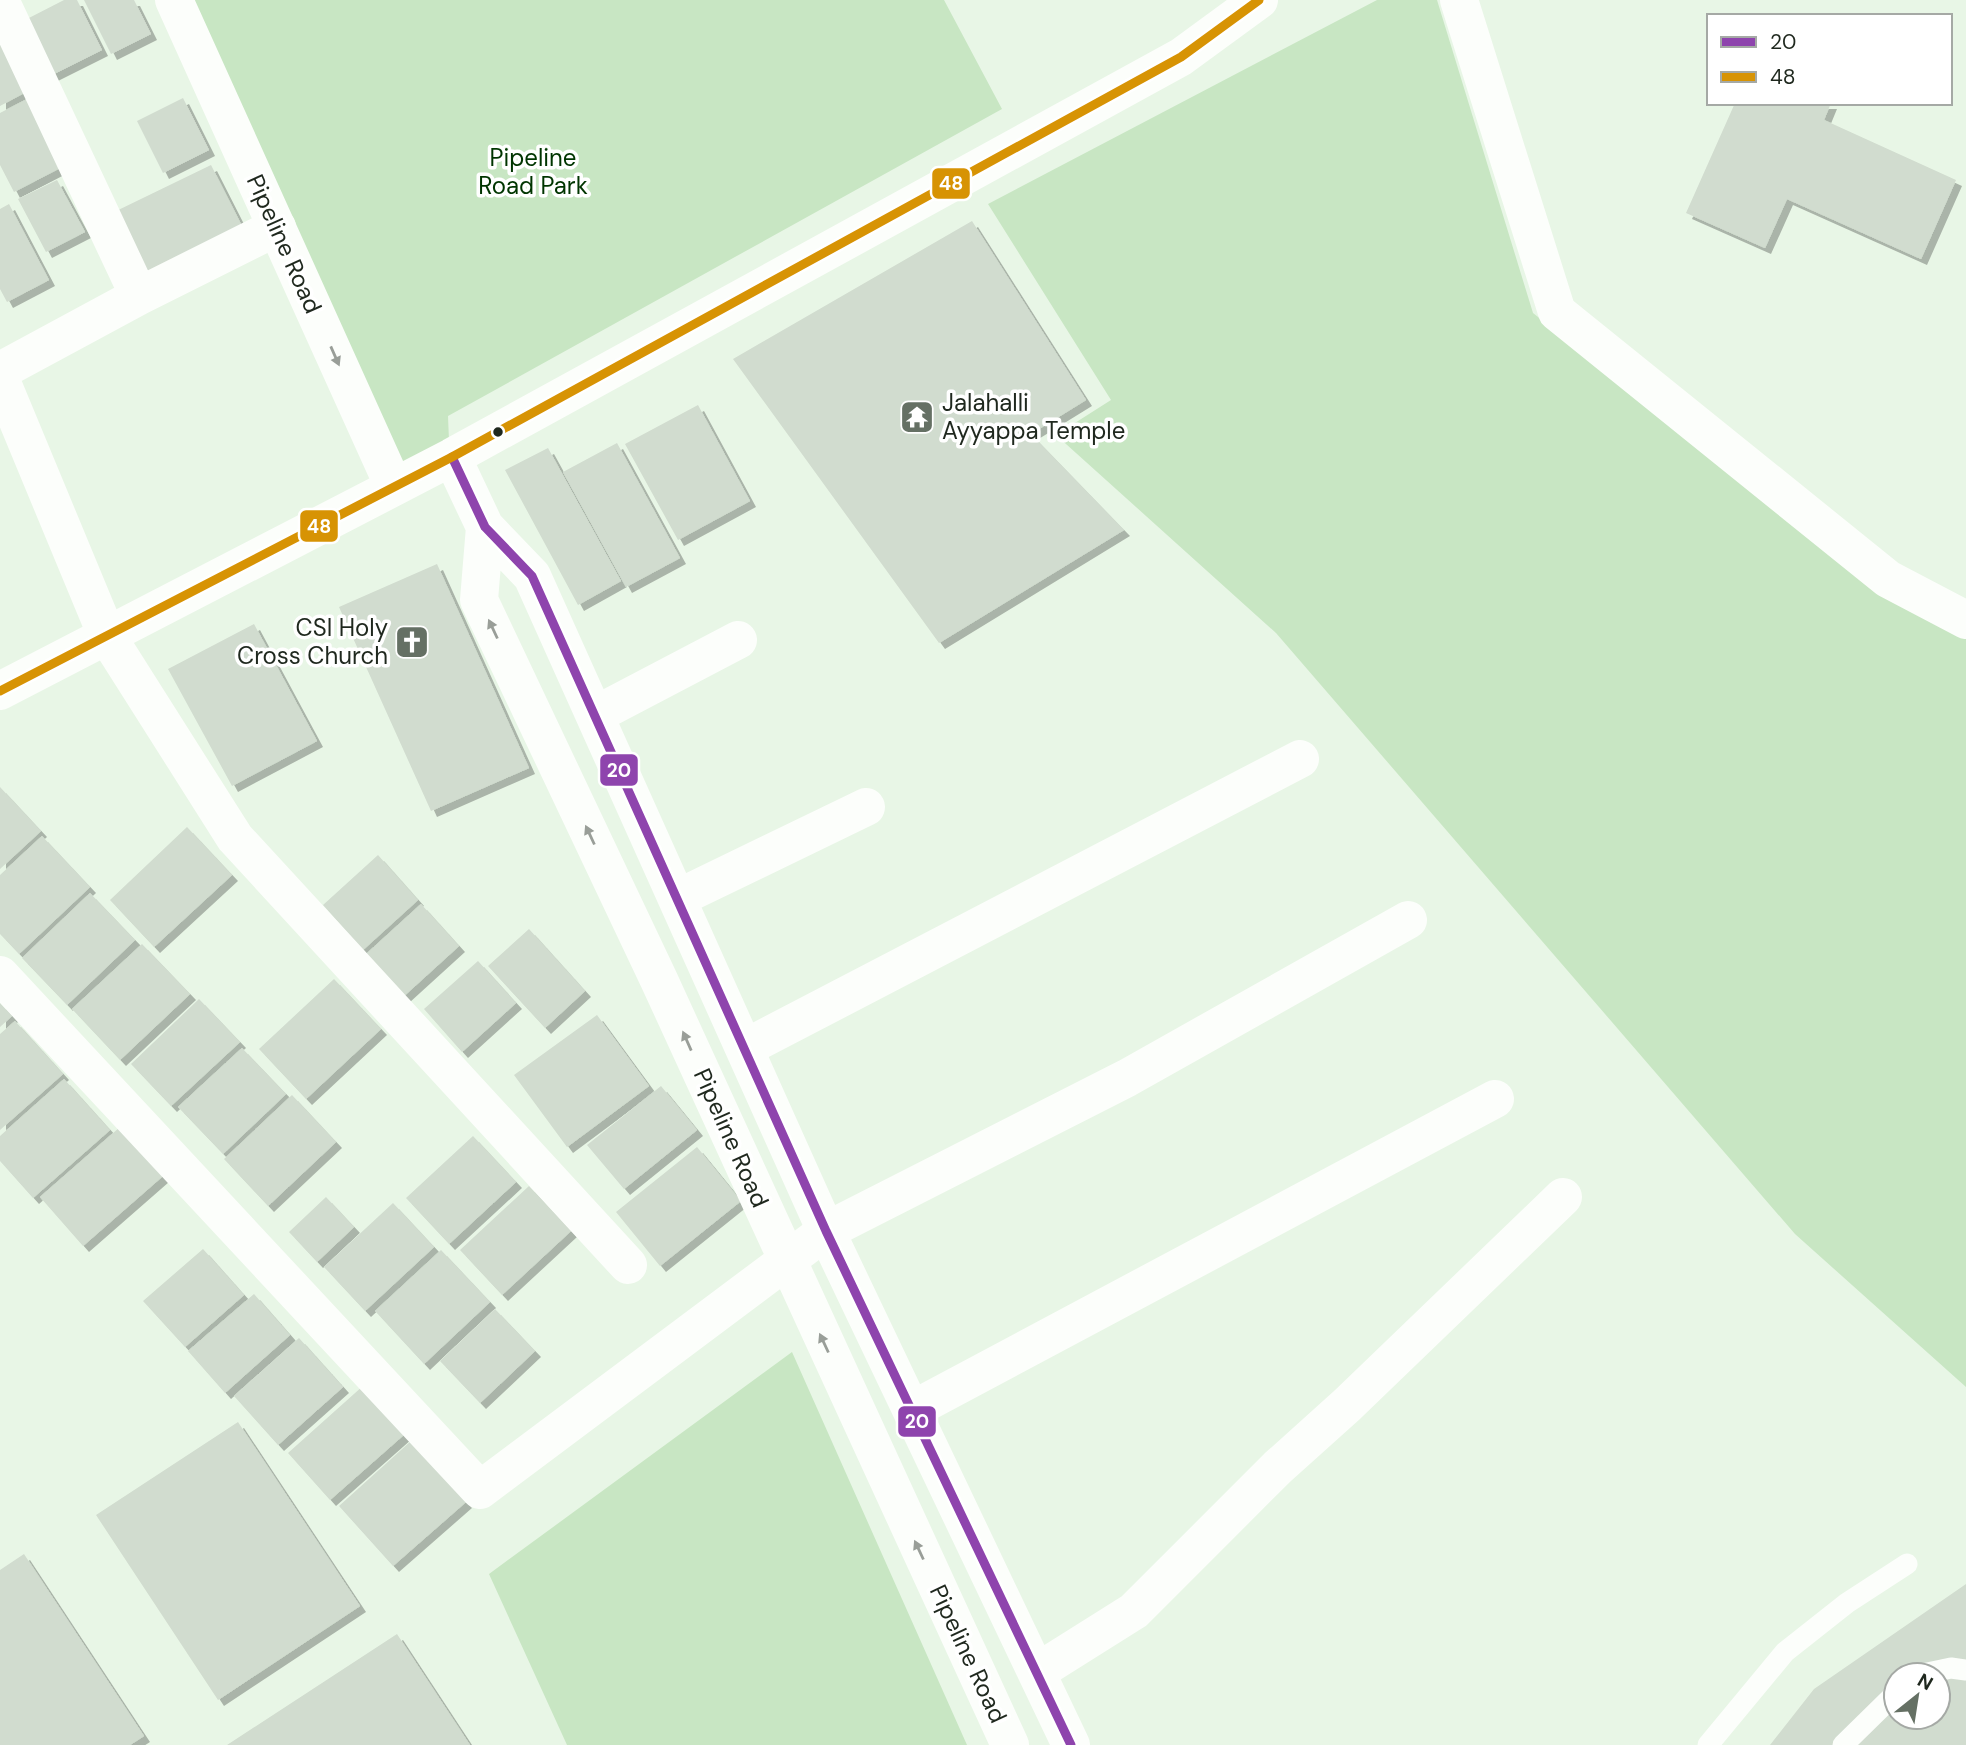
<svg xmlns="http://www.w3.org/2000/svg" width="1966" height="1745" viewBox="0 0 1966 1745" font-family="'DM Sans',sans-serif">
	<defs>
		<filter id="shadow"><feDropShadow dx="6" dy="6" stdDeviation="0" flood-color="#0004"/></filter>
	</defs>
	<rect width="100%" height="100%" fill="#e8f6e6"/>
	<path fill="#c8e6c3" d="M183 0H944L1002 109 448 416 449 441 395 472Z
		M1377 0H1437L1533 313 1884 592 1966 638V1387L1795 1234 1276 633 1056 435 1111 400 988 204Z
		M792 1352 967 1745H567L489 1574Z"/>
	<path fill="#d1dccf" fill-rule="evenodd" filter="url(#shadow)" d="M64 0H77L102 50 52 75 25 20Z
		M84 0H134L151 34 111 54Z
		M0 43 26 92 0 106Z
		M183 98 209 150 163 173 137 121Z
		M27 99 64 166 14 192 0 165V113Z
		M1735 103H1831L1824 120 1956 180 1921 259 1787 199 1765 248 1686 213Z
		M211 165 242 226 142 276 110 214Z
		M57 180 85 232 46 252 18 199Z
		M9 204 49 280 7 302 0 289V209Z
		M972 221 1086 400 1031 434 1124 530 939 643 733 359Z
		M698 405 750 501 678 540 625 444Z
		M617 443 680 558 626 587 563 472Z
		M548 448 621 581 578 605 505 470Z
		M437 564 529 768 431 811 339 607Z
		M254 624 317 741 232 786 168 669Z
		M0 787 41 831 0 869Z
		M187 827 232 875 154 947 110 900Z
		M42 836 90 887 19 954 0 934V875Z
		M378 855 418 900 363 950 323 905Z
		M90 893 135 940 67 1005 22 958Z
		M421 904 459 946 403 997 365 955Z
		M529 929 585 991 545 1028 488 966Z
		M142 944 190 994 120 1060 72 1009Z
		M478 961 516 1003 462 1052 424 1009Z
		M334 979 381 1029 306 1099 259 1049Z
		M199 999 240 1042 171 1106 131 1064Z
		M0 1003 12 1016 0 1027Z
		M597 1015 649 1086 567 1147 514 1075Z
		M15 1021 63 1074 0 1130V1034Z
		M242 1048 286 1094 223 1154 178 1107Z
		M64 1079 110 1130 33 1198 0 1161V1136Z
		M661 1086 697 1130 624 1189 587 1145Z
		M292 1095 336 1142 268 1206 224 1159Z
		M120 1127 163 1176 83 1246 40 1197Z
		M473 1136 516 1182 449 1244 406 1198Z
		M697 1147 741 1201 660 1266 616 1212Z
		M529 1186 571 1231 502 1295 460 1250Z
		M326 1197 354 1227 317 1262 289 1232Z
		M393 1203 434 1247 365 1311 324 1267Z
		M203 1249 244 1295 185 1347 143 1301Z
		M441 1250 490 1302 424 1364 375 1311Z
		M254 1294 290 1335 225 1393 188 1351Z
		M495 1309 535 1351 480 1403 440 1361Z
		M299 1338 343 1387 278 1445 234 1396Z
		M364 1385 406 1433 330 1500 288 1453Z
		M238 1422 360 1606 218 1700 96 1515Z
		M411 1441 466 1502 393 1566 339 1506Z
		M24 1554 144 1736 130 1745H0V1570Z
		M1966 1584V1745H1770L1814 1689ZM1896 1675H1938V1717H1896Z
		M397 1634 470 1745H227Z"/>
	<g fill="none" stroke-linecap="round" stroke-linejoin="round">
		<path stroke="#fcfefb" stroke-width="21" d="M1918 1675 1951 1668 1966 1670
			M1708 1745 1785 1652 1847 1603 1907 1564
			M1843 1745 1896 1693"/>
		<path stroke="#fcfefb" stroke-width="38" d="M0 0 139 296
			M1459 0 1557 312 1888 579 1966 620
			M0 371 139 296 277 227
			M0 378 107 636 235 838 628 1265
			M595 715 738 640
			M678 898 866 807
			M0 975 480 1490 826 1231 1127 1078 1408 920
			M745 1048 1300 759
			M912 1410 1495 1099
			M1037 1672 1134 1611 1278 1467 1347 1405 1563 1197"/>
		<path stroke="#fcfefb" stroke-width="38" d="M174 0 394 487
			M452 457 485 527 532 576 826 1231 1071 1745
			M485 527 479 600 659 980 1010 1745
			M0 691 452 457 1181 57 1259 0"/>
		<g stroke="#fff" stroke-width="14">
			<path id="bus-1" d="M452 457 485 527 532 576 826 1231 1071 1745"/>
		</g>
		<g stroke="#fff" stroke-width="14">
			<path id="bus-2" d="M0 691 452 457 1181 57 1259 0"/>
		</g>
		<use href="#bus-1" stroke="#8e44ad" stroke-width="9"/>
		<use href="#bus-2" stroke="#d79304" stroke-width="9"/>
	</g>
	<defs><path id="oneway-solid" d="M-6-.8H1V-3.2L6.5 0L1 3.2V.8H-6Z" transform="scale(1.75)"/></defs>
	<g fill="#999e98">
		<use href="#oneway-solid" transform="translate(335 356) rotate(66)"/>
		<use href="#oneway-solid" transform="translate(493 629) rotate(-115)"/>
		<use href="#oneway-solid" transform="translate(590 835) rotate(-115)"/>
		<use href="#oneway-solid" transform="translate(687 1041) rotate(-114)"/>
		<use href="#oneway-solid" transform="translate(824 1343) rotate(-115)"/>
		<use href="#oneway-solid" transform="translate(919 1550) rotate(-115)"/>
	</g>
	<defs>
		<g id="temple-square" transform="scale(1.75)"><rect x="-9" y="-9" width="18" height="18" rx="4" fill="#657064" stroke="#fff"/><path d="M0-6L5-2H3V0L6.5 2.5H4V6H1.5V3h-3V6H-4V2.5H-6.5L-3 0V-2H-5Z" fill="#fff"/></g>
		<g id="church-square" transform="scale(1.75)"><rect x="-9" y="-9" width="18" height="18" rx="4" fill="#657064" stroke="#fff"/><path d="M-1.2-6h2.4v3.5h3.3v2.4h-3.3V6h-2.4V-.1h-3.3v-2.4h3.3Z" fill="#fff"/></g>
	</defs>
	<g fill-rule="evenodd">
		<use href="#temple-square" x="917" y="417"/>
		<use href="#church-square" x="412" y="642"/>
	</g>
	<circle fill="#1f281e" stroke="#fff" stroke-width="2.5" cx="498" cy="432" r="6"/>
	<g text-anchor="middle" stroke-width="7" stroke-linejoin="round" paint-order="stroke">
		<g font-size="24" fill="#003500" stroke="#fff">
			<text x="533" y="166">Pipeline<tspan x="533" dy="28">Road Park</tspan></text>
		</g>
		<g font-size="24" fill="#1f281e" stroke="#fff">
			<text transform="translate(284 244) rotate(66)" y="8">Pipeline Road</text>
			<text transform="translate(731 1138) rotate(66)" y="8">Pipeline Road</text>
			<text transform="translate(968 1654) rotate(65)" y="8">Pipeline Road</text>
		</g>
		<g font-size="24" fill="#1f281e" stroke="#fff" text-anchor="start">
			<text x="942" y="411">Jalahalli<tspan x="942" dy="28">Ayyappa Temple</tspan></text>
			<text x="388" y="636" text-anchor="end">CSI Holy<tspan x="388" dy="28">Cross Church</tspan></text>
		</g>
	</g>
	<g stroke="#fff" stroke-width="2.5">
		<rect x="931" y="167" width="40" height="33" rx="7" fill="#d79304"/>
		<rect x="299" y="509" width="40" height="34" rx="7" fill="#d79304"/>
		<rect x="599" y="753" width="40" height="34" rx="7" fill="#8e44ad"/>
		<rect x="897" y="1405" width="40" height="33" rx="7" fill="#8e44ad"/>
	</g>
	<g font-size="19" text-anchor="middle" font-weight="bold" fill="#fff">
		<text x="951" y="190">48</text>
		<text x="319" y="533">48</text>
		<text x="619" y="777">20</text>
		<text x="917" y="1428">20</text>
	</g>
	<rect x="1707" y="14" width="245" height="91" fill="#ffffff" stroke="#a5a9a5" stroke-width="2"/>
	<rect x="1721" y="37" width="35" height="10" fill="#8e44ad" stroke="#a5a9a5" stroke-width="2"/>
	<text x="1770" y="49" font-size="21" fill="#1f281e">20</text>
	<rect x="1721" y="72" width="35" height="10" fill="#d79304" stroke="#a5a9a5" stroke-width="2"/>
	<text x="1770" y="84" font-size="21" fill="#1f281e">48</text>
	<g transform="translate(1917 1696) rotate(30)"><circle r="33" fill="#ffffff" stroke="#a5a9a5" stroke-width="2"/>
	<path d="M0-5L12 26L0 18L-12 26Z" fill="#657064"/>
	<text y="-10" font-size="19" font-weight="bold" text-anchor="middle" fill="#1f281e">N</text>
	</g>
</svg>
